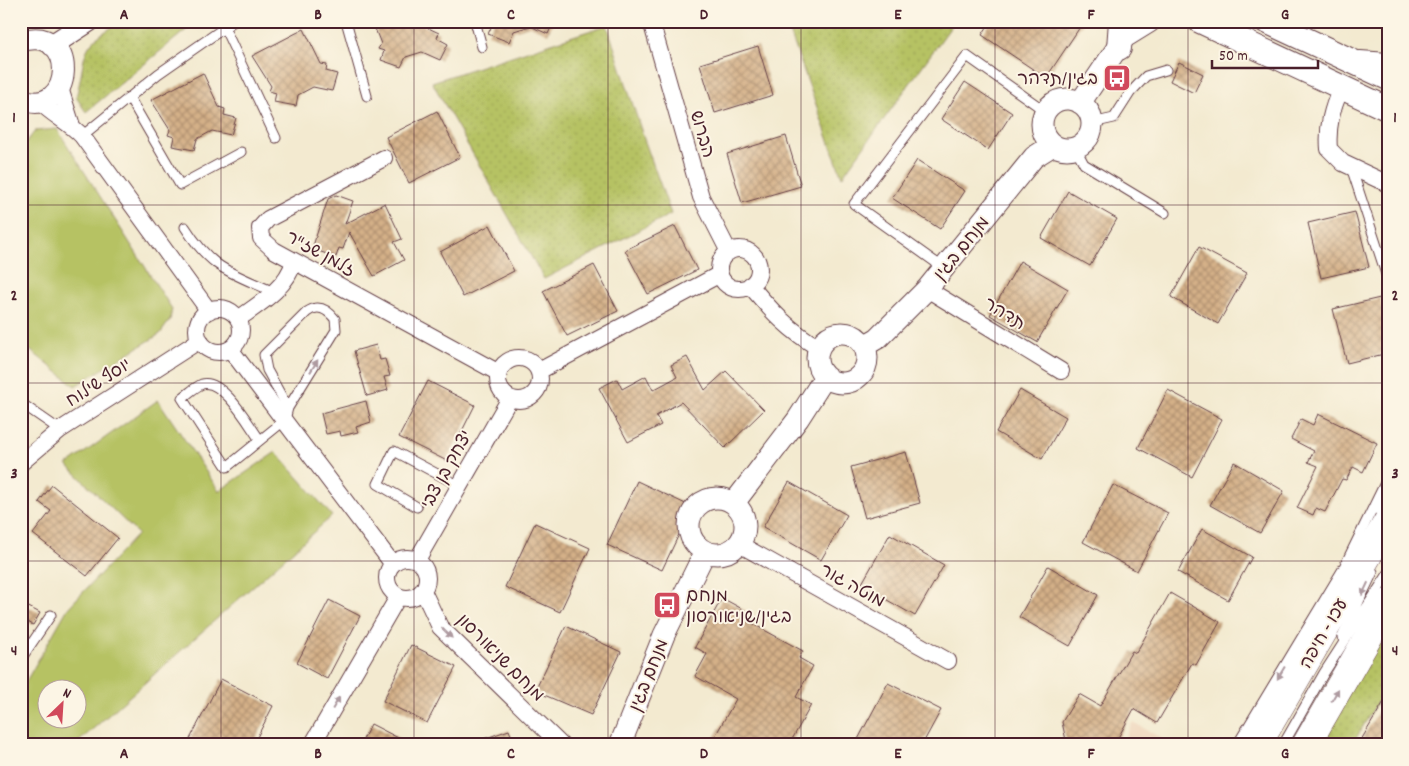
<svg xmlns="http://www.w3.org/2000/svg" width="1409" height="766" viewBox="0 0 1409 766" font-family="Dekko,'Playpen Sans Hebrew',sans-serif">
	<defs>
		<pattern id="park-dots" width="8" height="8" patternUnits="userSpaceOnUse" patternTransform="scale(1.25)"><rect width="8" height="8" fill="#b6c264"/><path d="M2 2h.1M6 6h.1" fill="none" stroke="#9ea657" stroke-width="1.8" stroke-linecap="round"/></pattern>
		<pattern id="building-cross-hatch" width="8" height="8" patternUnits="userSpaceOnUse" patternTransform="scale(1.25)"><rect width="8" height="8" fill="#d4b088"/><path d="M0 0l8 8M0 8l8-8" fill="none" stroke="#ae8f6f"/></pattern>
	</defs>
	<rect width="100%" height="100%" fill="#fcf5e5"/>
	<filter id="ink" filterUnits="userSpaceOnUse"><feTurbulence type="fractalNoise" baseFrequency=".02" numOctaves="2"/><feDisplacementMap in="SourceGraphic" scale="10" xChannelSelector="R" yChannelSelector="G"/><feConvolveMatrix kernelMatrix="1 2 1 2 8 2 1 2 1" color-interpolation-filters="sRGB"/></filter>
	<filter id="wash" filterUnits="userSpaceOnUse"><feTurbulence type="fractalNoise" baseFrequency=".0096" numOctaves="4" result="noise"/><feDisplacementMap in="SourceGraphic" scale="20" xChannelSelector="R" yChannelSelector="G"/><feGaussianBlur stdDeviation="1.12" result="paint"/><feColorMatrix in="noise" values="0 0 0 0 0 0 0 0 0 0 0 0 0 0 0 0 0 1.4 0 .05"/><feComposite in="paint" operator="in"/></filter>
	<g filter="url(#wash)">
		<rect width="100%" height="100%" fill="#f3ead0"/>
		<path fill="#efd6bc" d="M1133 722 1173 745H1121Z"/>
		<path fill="#b6c264" stroke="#807048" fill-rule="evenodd" d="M57 129 172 309 170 320 160 334 75 386 21 343V149L35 131Z
			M158 400 219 491 276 452 332 516 75 745H21V690L68 608 138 534 67 465ZM48 688H78V718H48Z"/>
		<path fill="url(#park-dots)" stroke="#807048" d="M123 21H197L86 112 76 97C89 51 75 47 123 21Z
			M786 21H955L842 177Z
			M607 25 644 139 671 214 544 279 432 82Z
			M1388 616V684L1352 745H1321Z"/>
		<g id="blocks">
			<path fill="url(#building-cross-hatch)" d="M372 21H422L424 26 439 33 437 38 448 44 440 60 422 52 406 57 401 67 381 60 384 51 378 49 381 44Z
				M494 21H554L548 34 530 26 514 31 509 42 488 34Z
				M991 21H1084L1046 78 982 35Z
				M304 29 321 64 327 65 326 71 337 74 332 91 313 87 298 95 296 106 274 102 276 93 269 91 271 86 252 56Z
				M758 46 773 95 715 113 700 64Z
				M1179 62 1203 74 1194 93 1170 81Z
				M203 73 219 107 225 109 224 115 236 118 231 135 212 131 197 139 194 150 172 146 174 137 168 135 170 130 151 100Z
				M965 82 1012 113 988 150 941 119Z
				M437 111 460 157 409 183 386 137Z
				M786 136 801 186 742 203 727 154Z
				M917 160 965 191 940 229 892 198Z
				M1068 191 1117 219 1090 266 1041 238Z
				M336 195 353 201 345 224 385 203 402 239 394 242 404 260 374 276 349 232 343 249 339 248 336 257 312 249 328 199Z
				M1355 212 1369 267 1321 278 1308 223Z
				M490 225 514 271 463 297 440 252Z
				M675 226 697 270 648 294 625 250Z
				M1199 247 1247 273 1218 324 1171 297Z
				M1020 261 1068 289 1037 342 990 315Z
				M594 265 618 311 567 336 543 291Z
				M1380 298 1388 328V353L1347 363 1333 309Z
				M376 345 380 360 385 359 390 376 384 377 388 390 367 396 354 351Z
				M687 357 705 390 726 371 764 410 725 448 681 402 656 416 661 425 628 442 599 388 617 379 622 389 646 376 653 390 677 377 671 365Z
				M428 381 475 405 447 461 399 437Z
				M1020 390 1066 417 1042 459 996 432Z
				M1168 390 1222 419 1192 477 1138 448Z
				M366 401 371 422 356 427 358 432 341 436 340 431 326 434 321 413Z
				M1318 414 1377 443 1363 472 1353 467 1346 480 1342 479 1325 512 1316 508 1313 515 1297 508 1318 466 1308 462 1314 451 1291 439 1301 419 1313 425Z
				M906 452 920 503 865 518 851 467Z
				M1234 462 1284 491 1260 533 1210 505Z
				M637 481 692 507 662 570 607 545Z
				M789 482 847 515 821 560 763 527Z
				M52 485 118 538 87 576 33 534 51 511 39 502Z
				M1113 485 1168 513 1137 571 1083 542Z
				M535 523 590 548 560 612 505 587Z
				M1202 529 1252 557 1228 600 1178 572Z
				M890 534 944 565 915 616 861 585Z
				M1048 566 1098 595 1070 646 1019 617Z
				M1170 593 1220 622 1196 665 1192 663 1157 723 1134 709 1114 745H1067L1062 722 1079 694 1100 706 1132 651 1136 653Z
				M722 598 746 611 742 618 803 651 799 658 813 666 796 697 811 705 789 745H710L736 699 695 676 707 654 695 647Z
				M329 600 360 616 327 679 297 663Z
				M21 603 40 613 33 625 21 618Z
				M566 626 621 652 591 715 535 691Z
				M411 645 456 667 427 723 383 701Z
				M221 679 273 706 253 745H202L190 739Z
				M888 683 941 710 922 745H855Z
				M1388 695V745H1358Z
				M371 724 412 745H360Z
				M509 730 515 745H472V743Z"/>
		</g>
	</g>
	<g filter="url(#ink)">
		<use href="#blocks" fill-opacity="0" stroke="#633d44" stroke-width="1"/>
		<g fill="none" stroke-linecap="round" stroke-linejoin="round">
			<g stroke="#633d44" stroke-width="11">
				<path id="service" d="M346 21 367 96
					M475 21 482 47
					M224 27 276 138
					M129 97 180 185 241 152
					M1092 123 1114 118 1130 93 1146 76 1166 70
					M82 136 158 74 234 21
					M1075 147 1084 164 1165 213
					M1351 167 1388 280
					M185 227C212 270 230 272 274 292
					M945 269 854 204 967 56 1045 111
					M21 403 60 430
					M260 440C249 425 223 378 202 384 195 387 188 394 182 398L227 467 285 420 288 408 336 330 335 319C327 309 318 304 307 312L264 355 267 370 288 408
					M417 507 378 484 394 451 460 486
					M1378 510 1388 493
					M1342 637 1373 572
					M21 659 51 615
					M1237 745 1343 569 1388 477
					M1283 745 1324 673 1388 574"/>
			</g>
			<g stroke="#633d44" stroke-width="18">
				<path id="minor" d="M651 21 701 197 729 252
					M1360 59 1388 61
					M60 88 72 126
					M1341 88C1332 109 1327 126 1329 149L1343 163 1388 184
					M39 101C52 115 69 122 82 136L209 311
					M384 158 268 219 260 228 261 238 274 250 499 373
					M719 269a20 20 0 1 1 40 0a20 20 0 1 1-40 0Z
					M750 285C771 311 790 331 819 348
					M927 289 1061 371
					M197 330a22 22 0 1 1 44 0a22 22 0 1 1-44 0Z
					M238 319C259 304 287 288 294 261
					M230 349 392 563
					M498 379a21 21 0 1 1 42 0a21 21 0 1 1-42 0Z
					M539 371 720 274
					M21 463 60 430 200 340
					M739 544 948 661
					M387 578a20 20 0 1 1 40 0a20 20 0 1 1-40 0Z
					M417 560 510 398
					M423 591 440 627 561 745
					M312 745 398 597"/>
			</g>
			<g stroke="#633d44" stroke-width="23">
				<path id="tertiary" d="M21 41C81 23 74 121 21 99
					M52 45 89 21
					M1042 124a25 25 0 1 1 50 0a25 25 0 1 1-50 0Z
					M1080 103 1128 32
					M817 358a25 25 0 1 1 50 0a25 25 0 1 1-50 0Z
					M864 346 878 338 927 289 1034 157 1053 145
					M689 526a28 28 0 1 1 56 0a28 28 0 1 1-56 0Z
					M734 503 798 419 825 377
					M620 745 664 635 705 552"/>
			</g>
			<g stroke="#633d44" stroke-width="26">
				<path id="secondary" d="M1200 21 1388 109
					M1266 21 1388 78
					M1127 34 1148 21
					M1119 48 1121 21"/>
			</g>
			<g stroke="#633d44" stroke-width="29">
				<path id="trunk" d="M1257 745 1388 521
					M1306 745 1388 603"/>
			</g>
			<use href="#service" stroke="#fff" stroke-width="9"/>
			<use href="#minor" stroke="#fff" stroke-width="16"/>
			<use href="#tertiary" stroke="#fff" stroke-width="21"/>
			<use href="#secondary" stroke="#fff" stroke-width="24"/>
			<use href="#trunk" stroke="#fff" stroke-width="28"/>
		</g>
		<defs><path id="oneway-solid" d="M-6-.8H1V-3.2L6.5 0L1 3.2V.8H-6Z" transform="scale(1.25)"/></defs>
		<g fill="#ae9aa0">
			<use href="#oneway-solid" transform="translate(314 366) rotate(-58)"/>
			<use href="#oneway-solid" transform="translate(1365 589) rotate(115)"/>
			<use href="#oneway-solid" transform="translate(447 633) rotate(44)"/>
			<use href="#oneway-solid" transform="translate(1281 673) rotate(121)"/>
			<use href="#oneway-solid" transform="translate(1335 695) rotate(-60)"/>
			<use href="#oneway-solid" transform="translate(336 703) rotate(-60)"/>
		</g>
	</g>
	<path fill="none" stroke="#4a1f2b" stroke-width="1" stroke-opacity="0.55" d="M221 21V745M414 21V745M608 21V745M801 21V745M995 21V745M1188 21V745M21 205H1388M21 383H1388M21 561H1388"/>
	<defs>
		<g id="bus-square" transform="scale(1.4375)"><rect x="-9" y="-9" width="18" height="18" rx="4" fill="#d1495b" stroke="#fcf5e5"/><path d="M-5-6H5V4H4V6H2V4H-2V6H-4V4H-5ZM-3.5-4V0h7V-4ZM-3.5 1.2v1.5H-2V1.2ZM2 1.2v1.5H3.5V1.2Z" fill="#fff"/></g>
	</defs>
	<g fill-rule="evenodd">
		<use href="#bus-square" x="1117" y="78"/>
		<use href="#bus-square" x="667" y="605"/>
	</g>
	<g text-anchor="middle" stroke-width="4" stroke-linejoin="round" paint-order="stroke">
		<g font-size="18" fill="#4a1f2b" stroke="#fcf5e5" text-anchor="end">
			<text x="1098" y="84">בגין/תדהר</text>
			<text x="686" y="601" text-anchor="start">מנחם<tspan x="686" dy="21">בגין/שניאורסון</tspan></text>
		</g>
		<g font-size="18" fill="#4a1f2b" stroke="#fcf5e5">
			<text transform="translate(703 134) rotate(74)" y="6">הברוש</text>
			<text transform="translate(961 248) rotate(-51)" y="6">מנחם בגין</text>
			<text transform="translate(321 253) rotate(29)" y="6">זלמן שז"ר</text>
			<text transform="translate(1005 313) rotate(32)" y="6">תדהר</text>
			<text transform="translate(98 382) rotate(-33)" y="6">יוסף שילוח</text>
			<text transform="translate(446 469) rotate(-61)" y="6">יצחק בן צבי</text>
			<text transform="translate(853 585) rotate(29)" y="6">מוטה גור</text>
			<text transform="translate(1323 633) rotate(-60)" y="6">עכו - חיפה</text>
			<text transform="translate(501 657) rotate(45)" y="6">מנחם שניאורסון</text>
			<text transform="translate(648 675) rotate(-68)" y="6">מנחם בגין</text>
		</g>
	</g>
	<rect width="1409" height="766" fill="none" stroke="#fcf5e5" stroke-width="55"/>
	<g transform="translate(62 704) rotate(25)"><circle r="24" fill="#fcf5e5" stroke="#b59f9b"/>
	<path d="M0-4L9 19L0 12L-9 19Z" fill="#d1495b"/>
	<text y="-8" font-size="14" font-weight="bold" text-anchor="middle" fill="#4a1f2b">N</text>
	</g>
	<path d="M1212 60v8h106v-8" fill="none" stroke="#4a1f2b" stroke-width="2.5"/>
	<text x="1219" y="60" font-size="15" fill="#4a1f2b" stroke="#fcf5e5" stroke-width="4" paint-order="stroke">50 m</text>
	<rect x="28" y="28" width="1354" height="710" fill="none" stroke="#4a1f2b" stroke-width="2"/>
	<g font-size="16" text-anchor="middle" font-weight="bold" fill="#4a1f2b">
		<text x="124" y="19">A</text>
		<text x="318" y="19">B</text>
		<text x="511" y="19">C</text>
		<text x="704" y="19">D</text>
		<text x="898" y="19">E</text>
		<text x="1091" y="19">F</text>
		<text x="1285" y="19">G</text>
		<text x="14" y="122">1</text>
		<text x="1395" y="122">1</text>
		<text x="14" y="300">2</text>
		<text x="1395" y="300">2</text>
		<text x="14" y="478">3</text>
		<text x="1395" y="478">3</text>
		<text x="14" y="655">4</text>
		<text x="1395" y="655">4</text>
		<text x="124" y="758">A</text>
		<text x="318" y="758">B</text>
		<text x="511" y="758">C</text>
		<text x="704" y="758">D</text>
		<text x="898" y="758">E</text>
		<text x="1091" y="758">F</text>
		<text x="1285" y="758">G</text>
	</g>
</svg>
